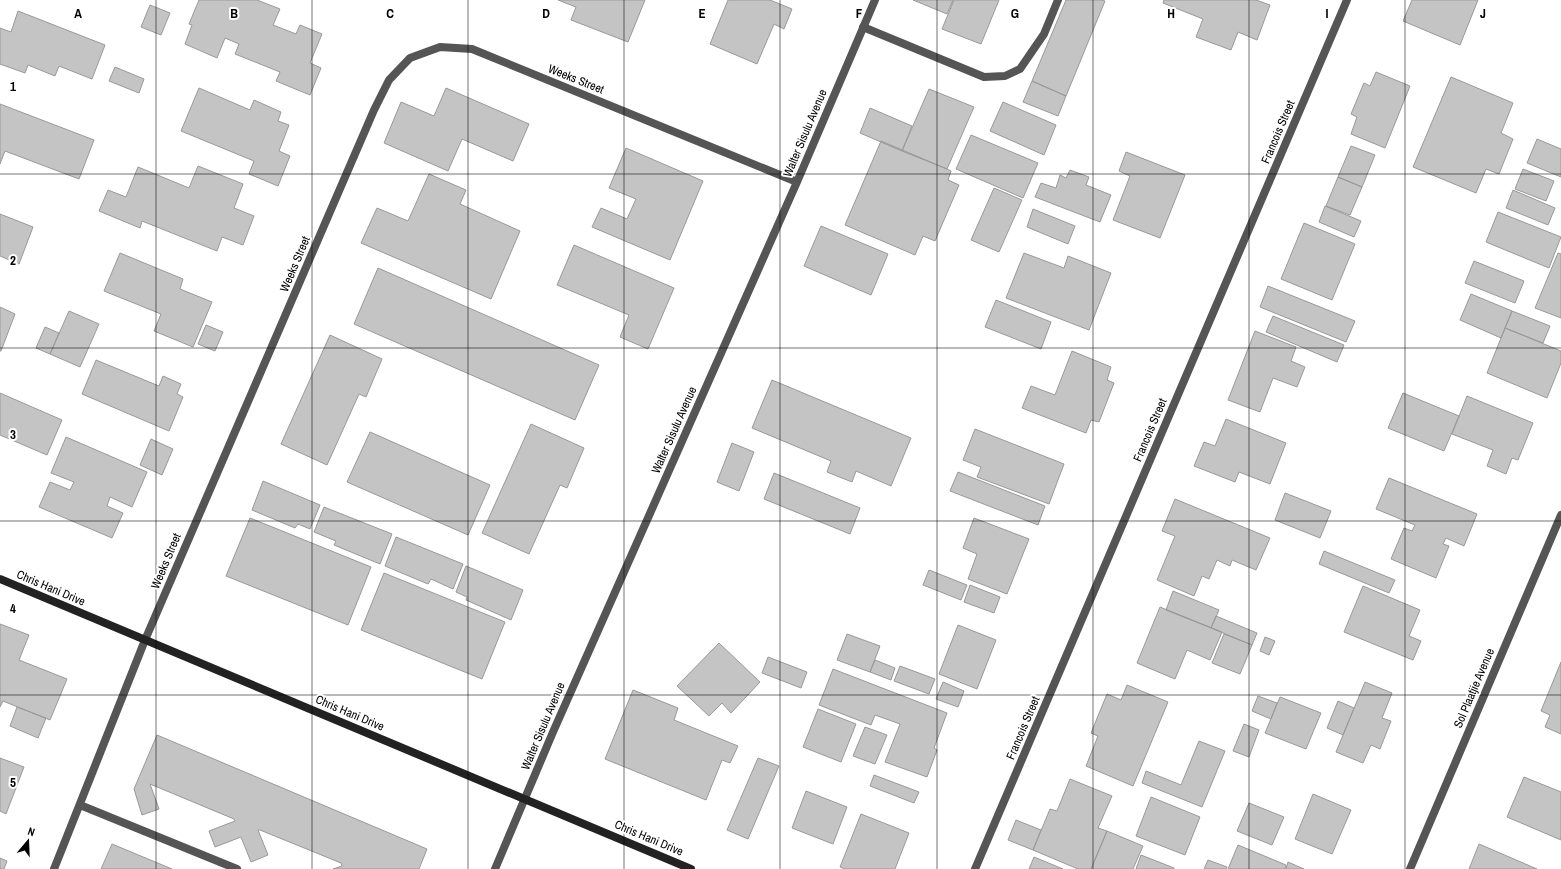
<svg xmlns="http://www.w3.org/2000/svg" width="1561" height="869" viewBox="0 0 1561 869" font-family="'Archivo Narrow',sans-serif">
	<rect width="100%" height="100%" fill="#fff"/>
	<path fill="#c4c4c4" stroke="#999" d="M199 0H257L280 9 273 25 296 34 300 25 322 34 310 63 321 68 310 95 276 81 280 72 235 54 239 44 225 38 217 58 185 44 192 25 189 24Z
		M558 0H645L628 42 571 20 576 7Z
		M728 0H770L792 9 784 29 774 24 757 64 710 44Z
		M913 0H953L947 14Z
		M954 0H999L981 44 942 29Z
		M1066 0H1101L1105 1 1066 96 1032 81Z
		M1164 0H1256L1270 5 1257 40 1238 32 1231 50 1196 37 1203 19 1163 3Z
		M1412 0H1478L1460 45 1403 21Z
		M150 5 170 13 161 35 141 27Z
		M18 11 105 45 92 79 59 66 55 76 28 65 25 73 0 64V28L11 32Z
		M115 67 144 79 139 93 109 81Z
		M1376 72 1410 86 1385 148 1351 134 1357 117 1351 114 1364 83 1370 86Z
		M1451 77 1513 103 1501 133 1513 139 1499 174 1486 169 1476 193 1413 167Z
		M1032 81 1066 96 1058 116 1023 102Z
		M199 88 250 110 254 100 281 112 278 121 289 125 279 151 290 156 278 186 249 174 254 161 181 131Z
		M446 88 529 124 513 161 462 139 448 171 384 143 401 102 434 116Z
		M929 89 974 107 947 169 902 151Z
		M1003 102 1056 125 1044 155 990 131Z
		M0 104 94 140 79 179 5 151 0 164Z
		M870 108 912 126 902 151 860 133Z
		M971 135 1038 163 1023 198 956 169Z
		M1537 139 1561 149V177L1527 163Z
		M881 141 947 169 951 171 948 180 959 185 935 241 923 236 915 255 845 225Z
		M1351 146 1375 155 1362 187 1338 177Z
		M626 148 703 181 670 260 592 227 601 208 627 219 636 199 609 188Z
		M1126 152 1185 175 1160 238 1113 220 1130 176 1119 171Z
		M198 166 243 184 234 208 254 216 243 245 222 237 217 251 142 221 140 228 99 211 108 190 126 197 138 167 189 188Z
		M1523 169 1554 181 1546 201 1515 189Z
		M1070 170 1089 177 1086 185 1111 195 1100 222 1035 197 1041 183 1056 188 1060 175 1066 178Z
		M429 174 466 190 460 204 520 231 491 299 361 243 377 208 408 221Z
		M1338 177 1362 187 1350 215 1326 206Z
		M994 188 1022 200 999 252 971 240Z
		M1513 190 1555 208 1548 225 1506 208Z
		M1325 206 1361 221 1354 237 1319 222Z
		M1033 209 1075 226 1068 244 1027 227Z
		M1498 212 1561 237 1549 268 1486 242Z
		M0 214 33 227 19 264 0 256Z
		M1304 223 1355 244 1332 300 1281 279Z
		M821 226 888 254 871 295 804 266Z
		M574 245 674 288 648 349 620 337 629 315 557 285Z
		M120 253 183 279 180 289 212 302 193 347 154 331 161 314 104 291Z
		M1024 253 1064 268 1068 256 1111 273 1089 330 1006 298Z
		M1558 253 1561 254V318L1535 308Z
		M1474 261 1524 281 1515 303 1465 283Z
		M378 268 599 365 575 420 354 324Z
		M1268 286 1355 321 1346 342 1260 307Z
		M1471 294 1512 311 1501 338 1460 320Z
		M996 300 1051 322 1041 349 985 327Z
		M0 307 15 314 1 351H0Z
		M69 311 99 324 80 367 50 354Z
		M1512 311 1550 326 1543 343 1505 328Z
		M1273 316 1344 345 1337 362 1266 332Z
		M206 325 223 332 215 351 198 344Z
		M45 327 59 333 50 354 36 348Z
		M1505 328 1561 351V363L1547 398 1487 373Z
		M1255 331 1296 347 1291 361 1305 367 1297 387 1273 378 1260 412 1228 400Z
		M330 335 382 359 366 397 359 394 327 465 281 444Z
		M1072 351 1111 367 1107 380 1114 383 1099 422 1091 420 1086 433 1022 408 1031 386 1055 395Z
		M96 360 159 386 163 376 181 384 177 394 183 397 169 431 82 394Z
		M772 380 911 438 891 486 856 471 852 482 827 472 831 461 752 428Z
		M0 393 62 420 47 455 0 435Z
		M1403 393 1459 416 1444 451 1388 428Z
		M1467 396 1533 423 1518 460 1512 458 1506 474 1487 466 1493 450 1452 434Z
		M1226 419 1286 443 1270 484 1239 472 1235 482 1194 466 1204 442 1215 446Z
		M531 424 584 448 567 488 560 485 529 554 482 533Z
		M975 429 1064 464 1049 504 977 477 981 467 963 460Z
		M370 432 490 485 468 535 347 482Z
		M66 437 147 472 132 507 110 497 107 506 123 513 112 538 39 507 50 482 70 490 74 482 51 473Z
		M151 439 173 449 162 475 140 465Z
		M732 443 754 452 739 491 717 482Z
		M958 472 1045 506 1038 525 950 491Z
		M774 473 860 508 850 534 764 499Z
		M1389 478 1477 514 1464 546 1446 538 1443 544 1449 546 1436 578 1391 559 1404 528 1412 531 1415 525 1376 509Z
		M263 481 320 505 310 529 298 524 295 528 252 510Z
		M1285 493 1331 511 1320 538 1275 520Z
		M1175 499 1270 538 1256 570 1232 560 1230 566 1217 560 1209 579 1202 576 1194 596 1157 580 1175 536 1162 531Z
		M324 507 392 534 380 564 334 545 336 541 314 532Z
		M250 518 371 567 348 625 226 576Z
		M974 518 1029 539 1007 594 968 579 977 554 963 548Z
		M396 537 463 564 453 589 431 579 428 584 385 566Z
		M1324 551 1395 580 1389 593 1319 564Z
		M466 566 523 590 511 620 466 600 467 597 456 592Z
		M929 570 967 585 961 600 923 585Z
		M384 573 505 622 482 679 361 630Z
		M970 585 1000 597 994 613 964 602Z
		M1363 586 1420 610 1409 636 1421 641 1413 660 1344 632Z
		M1173 591 1219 610 1211 628 1166 610Z
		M1160 607 1222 632 1210 660 1187 650 1175 679 1137 663Z
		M1216 616 1257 633 1252 645 1211 628Z
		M0 624 29 635 19 660 67 679 50 720 3 701 0 707Z
		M958 625 996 640 977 689 939 674Z
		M847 634 880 646 870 672 837 660Z
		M1224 634 1252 645 1240 674 1212 663Z
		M1265 637 1275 641 1269 655 1260 651Z
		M719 643 760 682 731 713 722 703 709 716 677 686Z
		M768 657 807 672 801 688 762 673Z
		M875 660 895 668 891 680 870 672Z
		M1561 662V734L1545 727 1550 715 1541 711Z
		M900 666 935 679 929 694 894 681Z
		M833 669 947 713 934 748 937 750 927 777 885 762 900 724 875 715 871 725 819 705Z
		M943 682 964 691 958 707 936 699Z
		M1365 682 1392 693 1382 718 1391 721 1380 749 1371 745 1363 763 1336 752Z
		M1127 685 1168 702 1133 786 1086 766 1098 736 1091 733 1107 694 1121 700Z
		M633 690 678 708 674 720 738 746 730 763 722 760 706 800 605 759Z
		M1258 696 1277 703 1271 719 1252 711Z
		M1280 697 1321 713 1306 749 1265 733Z
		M1338 701 1354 708 1343 735 1327 728Z
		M17 707 46 718 38 738 10 726Z
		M818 709 856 724 841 762 803 747Z
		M1244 724 1259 730 1249 757 1233 751Z
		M865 727 887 735 875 764 853 756Z
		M157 735 427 849 419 869H333L342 866 341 863 260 830H258L268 855 251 862 241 837 215 847 209 831 235 821 234 819 150 784 159 809 142 815 134 789Z
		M1199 741 1225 751 1202 807 1142 783 1146 771 1181 785Z
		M0 758 24 767 6 814 0 811Z
		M758 758 779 766 748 839 727 830Z
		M874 775 919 792 914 803 870 786Z
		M1524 777 1561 792V840L1507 817Z
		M1070 779 1112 796 1098 828 1107 831 1091 869H1078L1033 850 1050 809 1057 811Z
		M806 791 847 807 833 844 792 828Z
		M1313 794 1351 810 1332 854 1295 839Z
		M1151 797 1200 817 1185 855 1136 836Z
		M1249 803 1284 817 1272 845 1237 831Z
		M861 814 909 833 895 869H845L840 867Z
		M1016 820 1041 830 1033 850 1008 840Z
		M1107 831 1143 846 1133 869H1091Z
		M112 844 172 869H101Z
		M1479 844 1537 869H1469Z
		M1238 845 1286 865 1285 869H1228Z
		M1141 855 1174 868V869H1136Z
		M1034 857 1063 869H1029Z
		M0 858 7 861 4 869H0Z
		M1208 860 1227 867 1226 869H1204Z
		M1288 862 1304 869H1286Z"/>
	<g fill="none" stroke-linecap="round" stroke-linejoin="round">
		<path stroke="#555" stroke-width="8" d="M863 27 984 77 1005 76 1020 69 1044 34 1058 0"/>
		<path stroke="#555" stroke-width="8" d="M80 805 237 869
			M54 869 145 640 374 110 389 80 410 58 440 47 472 49 797 182
			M495 869 553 732 797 182 875 0
			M975 869 1347 0
			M1410 869 1561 515"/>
		<path stroke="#222" stroke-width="8" d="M0 579 691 869"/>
	</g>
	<path fill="none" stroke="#000" stroke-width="1" stroke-opacity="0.55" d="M156 0V869M312 0V869M468 0V869M624 0V869M780 0V869M937 0V869M1093 0V869M1249 0V869M1405 0V869M0 174H1561M0 348H1561M0 521H1561M0 695H1561"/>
	<g text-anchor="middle" stroke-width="4" stroke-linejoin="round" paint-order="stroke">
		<g font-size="12" fill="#000" stroke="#fff">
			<text transform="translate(576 79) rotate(22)" y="4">Weeks Street</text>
			<text transform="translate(1278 132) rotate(-67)" y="4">Francois Street</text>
			<text transform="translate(805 133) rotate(-67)" y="4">Walter Sisulu Avenue</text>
			<text transform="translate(295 264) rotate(-67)" y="4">Weeks Street</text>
			<text transform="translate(674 430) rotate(-66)" y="4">Walter Sisulu Avenue</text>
			<text transform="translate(1150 430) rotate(-67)" y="4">Francois Street</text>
			<text transform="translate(166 561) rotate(-67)" y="4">Weeks Street</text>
			<text transform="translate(51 588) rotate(23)" y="4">Chris Hani Drive</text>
			<text transform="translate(1474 688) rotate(-67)" y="4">Sol Plaatjie Avenue</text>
			<text transform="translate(350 713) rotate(23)" y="4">Chris Hani Drive</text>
			<text transform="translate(543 726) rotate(-67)" y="4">Walter Sisulu Avenue</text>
			<text transform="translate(1023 728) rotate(-67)" y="4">Francois Street</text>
			<text transform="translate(649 838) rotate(23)" y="4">Chris Hani Drive</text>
		</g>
	</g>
	<g font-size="13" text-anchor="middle" font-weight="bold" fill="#000" stroke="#fff" stroke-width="4" stroke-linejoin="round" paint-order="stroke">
		<text x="78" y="18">A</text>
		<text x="234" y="18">B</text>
		<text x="390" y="18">C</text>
		<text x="546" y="18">D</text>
		<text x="702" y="18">E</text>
		<text x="859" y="18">F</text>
		<text x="1015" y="18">G</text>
		<text x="1171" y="18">H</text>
		<text x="1327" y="18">I</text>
		<text x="1483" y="18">J</text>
		<text x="13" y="91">1</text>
		<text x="13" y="265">2</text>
		<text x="13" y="439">3</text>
		<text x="13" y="613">4</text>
		<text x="13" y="787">5</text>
	</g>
	<g transform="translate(28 841) rotate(19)" stroke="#ffffff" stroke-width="3" paint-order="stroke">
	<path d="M0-3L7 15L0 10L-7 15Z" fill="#000000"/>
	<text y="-6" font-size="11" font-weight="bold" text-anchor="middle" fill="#000000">N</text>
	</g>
</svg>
